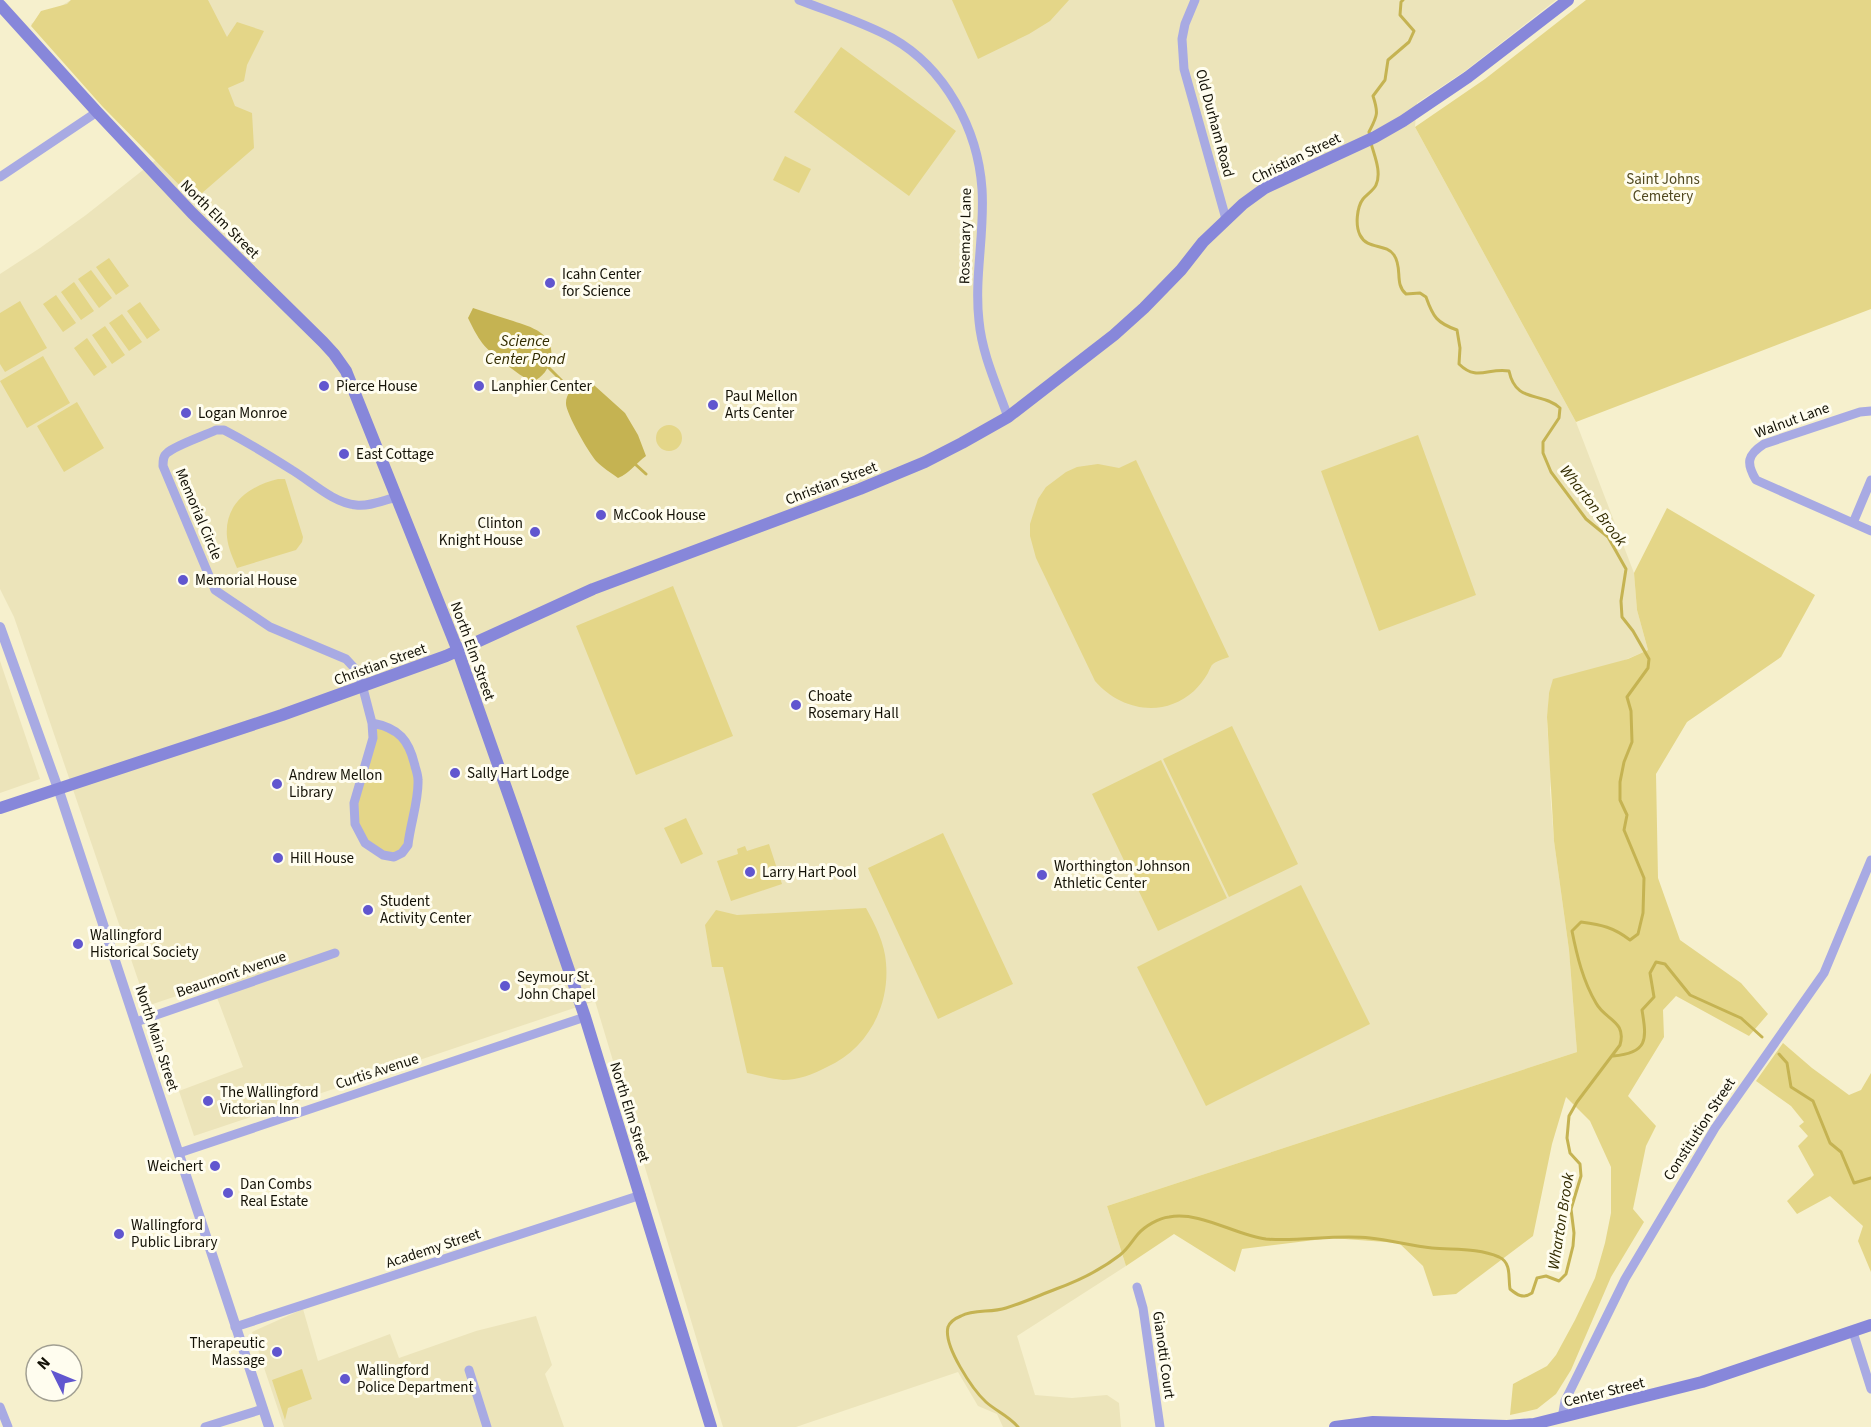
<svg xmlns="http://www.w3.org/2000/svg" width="1871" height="1427" viewBox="0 0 1871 1427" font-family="'Source Sans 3',sans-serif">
	<rect width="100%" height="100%" fill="#f6f0cd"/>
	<path fill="#ece4ba" d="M71 0H1556L1465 71 1417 103 1415 127 1576 422 1634 573 1637 610 1648 650 1549 693 1547 724 1551 777 1550 790 1554 841 1569 950 1577 1052 1107 1206 1126 1266 1017 1336 1035 1395 1072 1398 1107 1395 1119 1403 1121 1427H1003L997 1414 978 1406 958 1372 796 1427H723L595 1001 194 1136 179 1091 243 1067 212 984 147 1006 14 617 0 589V274L40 248 86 215 157 159 31 24Z
		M0 661 40 779 0 793Z
		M303 1309 318 1361 390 1334 399 1358 476 1331 536 1316 552 1365 545 1374 564 1427H284L252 1332Z"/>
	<path fill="#e4d688" d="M71 0H208L227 37 237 22 264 31 247 65 244 81 228 88 235 106 252 113 254 148 194 200 102 106 31 26 41 11 67 4Z
		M952 0H1069L1050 21 1029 34 978 59Z
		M1586 0H1871V309L1576 422 1415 127 1485 79Z
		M841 47 956 131 909 196 794 112Z
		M785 156 811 169 799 193 773 180Z
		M109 258 129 286 116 295 96 267Z
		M91 270 112 298 99 308 78 279Z
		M74 282 94 311 81 320 61 292Z
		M56 295 76 323 63 332 43 304Z
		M20 301 47 348 5 372 0 364V313Z
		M140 302 160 330 147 339 127 311Z
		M122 314 142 342 129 351 109 323Z
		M105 326 125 355 112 364 92 335Z
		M87 338 107 367 94 376 74 348Z
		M43 356 70 403 27 428 0 381Z
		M77 402 104 448 64 472 37 426Z
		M656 438a13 13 0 1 1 26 0a13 13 0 1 1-26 0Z
		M1418 435 1476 595 1379 631 1321 471Z
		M1136 460 1229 657C1224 659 1216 661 1212 665 1211 666 1209 671 1208 673 1204 680 1199 686 1194 691 1163 719 1120 710 1095 681L1036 558 1030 536V524L1038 499 1046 487 1066 472 1077 467 1098 464 1119 468Z
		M278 479H285L303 537 302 542 296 550 237 568C233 558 228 548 227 537 224 504 249 486 278 479Z
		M1667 508 1815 595 1781 657 1687 722 1656 774 1658 878 1680 940 1741 983 1768 1014 1749 1036 1676 996 1663 1010 1664 1037 1628 1096 1656 1126 1646 1146 1633 1209 1644 1222 1611 1277 1571 1370 1556 1394 1537 1409 1510 1415 1513 1384 1547 1366 1556 1355 1575 1320 1595 1278 1605 1243 1611 1213V1167L1590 1121 1566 1097 1552 1144 1533 1236 1456 1294 1433 1296 1423 1266 1399 1243 1331 1238 1242 1249 1235 1272 1174 1234 1126 1266 1107 1206 1577 1052 1569 950 1554 841 1547 717 1549 693 1553 679 1628 659 1648 650 1637 610 1634 573Z
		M673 586 733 736 636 775 576 626Z
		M376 724 405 739 418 780 402 853 377 851 359 834 356 795Z
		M1232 726 1298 864 1229 897 1163 759Z
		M1161 760 1227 898 1158 931 1092 794Z
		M686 818 703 854 681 864 664 828Z
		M943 833 1013 984 938 1019 868 868Z
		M769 844 782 884 731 901 717 861 738 854 737 849 745 846 747 851Z
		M1301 885 1370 1024 1206 1106 1137 967Z
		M866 908C875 924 885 944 886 963 890 1007 867 1049 827 1067 814 1074 798 1080 783 1080 771 1079 758 1075 747 1073L723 967H712L705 925 716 910 737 915Z
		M1783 1043 1812 1068 1849 1095 1861 1090 1871 1073V1272L1858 1241 1863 1226 1830 1196 1797 1214 1787 1201 1814 1175 1798 1146 1808 1136 1799 1126 1804 1122 1791 1106 1756 1081Z
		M302 1369 312 1399 288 1408 285 1420 272 1380Z"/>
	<path fill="#c5b352" d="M473 308C485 312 497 316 510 320 528 326 555 332 551 357 549 369 543 377 532 382 523 377 516 372 508 366 485 348 481 345 468 318Z
		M578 383H590L595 386 625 413 638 435 646 456C636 463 630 473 618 478 611 473 602 467 596 461 589 453 565 412 566 403 566 394 572 389 578 383Z"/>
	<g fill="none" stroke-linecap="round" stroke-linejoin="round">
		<path stroke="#c5b352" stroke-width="3" d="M1370 137 1369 132C1377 116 1379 114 1373 96L1385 80 1388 60 1409 42 1414 31 1400 15 1401 2 1403 0
			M548 367 571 390
			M635 464 646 474
			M1779 1054 1787 1063 1791 1087 1813 1101 1830 1143 1841 1152 1854 1183 1871 1178
			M1613 1056C1648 1053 1647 1040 1642 1010L1654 997 1650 973 1656 962 1665 964 1690 995 1741 1018 1762 1037
			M1018 1427C1009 1416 996 1411 986 1402 973 1390 943 1346 948 1327 950 1322 956 1318 961 1316 974 1309 991 1313 1006 1308 1023 1303 1040 1295 1056 1289 1078 1281 1102 1269 1120 1255 1128 1249 1132 1241 1138 1234 1145 1226 1159 1218 1169 1217 1200 1211 1235 1235 1266 1239 1300 1242 1335 1234 1370 1238 1391 1240 1411 1246 1432 1248 1455 1250 1478 1248 1499 1257 1512 1263 1508 1278 1510 1289 1517 1295 1523 1299 1532 1293L1537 1278 1546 1276 1559 1281 1566 1274 1573 1246 1574 1233 1571 1209 1581 1176 1580 1164 1570 1153 1567 1138 1569 1116 1577 1102 1620 1045C1627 1021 1605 1020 1596 1003 1583 981 1577 956 1572 931L1581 922C1602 925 1613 927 1630 940L1638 934 1643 913 1644 878 1624 830 1627 815 1620 800V782L1624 762 1632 742 1631 711 1627 697 1648 668 1649 659 1633 631 1622 617 1621 601 1626 569 1608 537 1586 519 1551 472 1543 453V442L1559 418 1560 408C1541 391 1516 404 1509 371 1489 367 1477 382 1459 364L1460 348 1457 330C1437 323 1433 317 1426 297L1420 293 1406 294C1394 284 1403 268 1394 255 1386 243 1367 250 1360 235 1355 225 1357 207 1363 199 1367 194 1374 190 1376 185 1382 172 1374 155 1371 143"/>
		<path stroke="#a8aae3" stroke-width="9" d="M799 0C830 12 863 22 892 38 945 68 978 129 982 189 985 233 974 277 979 321 982 354 997 386 1008 417
			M1195 0 1185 24 1182 39 1184 69 1226 219
			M0 177 97 112
			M1871 411 1860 412 1764 444C1747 455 1746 463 1756 480L1853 523 1871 480
			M1853 523 1871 531
			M372 723C399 728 409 740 415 766 416 770 418 775 418 780 419 800 410 825 408 845L402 853 394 857 383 855 365 843 355 824 354 803 373 738 372 723 359 673 346 659 270 627 215 590 163 466C163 461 163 456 167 453 176 445 204 436 216 430H224C247 442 270 456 292 470 312 482 333 503 356 505 369 507 384 500 397 497
			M136 1022 335 953
			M179 1153 585 1017
			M1137 1287 1143 1308 1160 1427
			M235 1327 641 1195
			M1853 1332 1871 1389
			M469 1370 487 1427
			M0 1407 8 1427
			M1562 1418 1565 1401 1625 1279 1715 1128 1824 973 1871 860
			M205 1427 263 1409"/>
		<path stroke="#a8aae3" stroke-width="10" d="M0 627 60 794 269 1427"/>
		<path stroke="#8787da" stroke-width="12" d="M0 5 97 112 192 213 323 342 334 354 346 371 458 651 516 816 585 1017 711 1427
			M0 808 282 715 446 656 593 589 860 489 925 462 962 443 1008 417 1114 335 1144 308 1181 270 1203 242 1243 204 1265 188 1375 137 1403 121 1468 77 1568 0
			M1335 1427 1373 1422 1507 1426 1534 1424 1702 1382 1871 1325"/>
	</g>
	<g fill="#6156cf" stroke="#fffdef" stroke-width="2">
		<circle cx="550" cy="283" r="6"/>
		<circle cx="324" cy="386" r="6"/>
		<circle cx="479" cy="386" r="6"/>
		<circle cx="713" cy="405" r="6"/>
		<circle cx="186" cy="413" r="6"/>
		<circle cx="344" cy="454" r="6"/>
		<circle cx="601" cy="515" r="6"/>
		<circle cx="535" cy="532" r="6"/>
		<circle cx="183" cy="580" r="6"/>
		<circle cx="796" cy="705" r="6"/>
		<circle cx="455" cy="773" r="6"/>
		<circle cx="277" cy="784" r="6"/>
		<circle cx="278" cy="858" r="6"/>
		<circle cx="750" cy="872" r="6"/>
		<circle cx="1042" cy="875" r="6"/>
		<circle cx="368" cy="910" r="6"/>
		<circle cx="78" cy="944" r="6"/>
		<circle cx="505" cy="986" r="6"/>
		<circle cx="208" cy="1101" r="6"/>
		<circle cx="215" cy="1166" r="6"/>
		<circle cx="228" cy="1193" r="6"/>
		<circle cx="119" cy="1234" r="6"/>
		<circle cx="277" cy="1352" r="6"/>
		<circle cx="345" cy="1379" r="6"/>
	</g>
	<g text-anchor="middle" stroke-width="6" stroke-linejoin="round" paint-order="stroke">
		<g font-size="15" fill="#131106" stroke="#fffdef">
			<text transform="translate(1215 123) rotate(75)" y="5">Old Durham Road</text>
			<text transform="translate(1296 158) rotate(-26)" y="5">Christian Street</text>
			<text transform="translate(220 219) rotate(45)" y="5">North Elm Street</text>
			<text transform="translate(965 236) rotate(-89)" y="5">Rosemary Lane</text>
			<text transform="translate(1792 420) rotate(-20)" y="5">Walnut Lane</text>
			<text transform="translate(831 483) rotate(-21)" y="5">Christian Street</text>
			<text transform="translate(199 514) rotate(67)" y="5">Memorial Circle</text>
			<text transform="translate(473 651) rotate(70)" y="5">North Elm Street</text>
			<text transform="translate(380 664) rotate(-20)" y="5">Christian Street</text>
			<text transform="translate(231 974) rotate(-19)" y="5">Beaumont Avenue</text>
			<text transform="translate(157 1038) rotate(72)" y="5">North Main Street</text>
			<text transform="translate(377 1071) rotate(-18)" y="5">Curtis Avenue</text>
			<text transform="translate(630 1112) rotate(73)" y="5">North Elm Street</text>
			<text transform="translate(1699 1129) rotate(-57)" y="5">Constitution Street</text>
			<text transform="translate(433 1248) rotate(-18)" y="5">Academy Street</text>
			<text transform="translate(1164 1355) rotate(82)" y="5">Gianotti Court</text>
			<text transform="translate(1604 1392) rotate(-14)" y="5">Center Street</text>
		</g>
		<g font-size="15" fill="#514920" stroke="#fffdef">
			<text x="1663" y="184">Saint Johns<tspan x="1663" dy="17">Cemetery</tspan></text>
		</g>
		<g font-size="15" fill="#131106" stroke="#fffdef" text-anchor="start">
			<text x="562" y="279">Icahn Center<tspan x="562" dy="17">for Science</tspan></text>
			<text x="336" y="391">Pierce House</text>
			<text x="491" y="391">Lanphier Center</text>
			<text x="725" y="401">Paul Mellon<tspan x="725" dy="17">Arts Center</tspan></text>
			<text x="198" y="418">Logan Monroe</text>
			<text x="356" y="459">East Cottage</text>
			<text x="613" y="520">McCook House</text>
			<text x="523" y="528" text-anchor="end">Clinton<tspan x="523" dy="17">Knight House</tspan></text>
			<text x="195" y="585">Memorial House</text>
			<text x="808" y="701">Choate<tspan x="808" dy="17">Rosemary Hall</tspan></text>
			<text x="467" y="778">Sally Hart Lodge</text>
			<text x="289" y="780">Andrew Mellon<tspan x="289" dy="17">Library</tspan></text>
			<text x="290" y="863">Hill House</text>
			<text x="1054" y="871">Worthington Johnson<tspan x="1054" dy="17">Athletic Center</tspan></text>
			<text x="762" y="877">Larry Hart Pool</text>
			<text x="380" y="906">Student<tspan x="380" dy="17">Activity Center</tspan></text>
			<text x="90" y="940">Wallingford<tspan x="90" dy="17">Historical Society</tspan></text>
			<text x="517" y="982">Seymour St.<tspan x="517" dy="17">John Chapel</tspan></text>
			<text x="220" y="1097">The Wallingford<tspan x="220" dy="17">Victorian Inn</tspan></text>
			<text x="203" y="1171" text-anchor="end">Weichert</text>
			<text x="240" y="1189">Dan Combs<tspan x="240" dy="17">Real Estate</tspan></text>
			<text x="131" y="1230">Wallingford<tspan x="131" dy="17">Public Library</tspan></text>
			<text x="265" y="1348" text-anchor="end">Therapeutic<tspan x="265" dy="17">Massage</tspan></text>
			<text x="357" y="1375">Wallingford<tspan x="357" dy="17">Police Department</tspan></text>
		</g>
		<g font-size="16" font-style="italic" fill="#332c01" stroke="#fffdef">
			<text x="525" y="346">Science<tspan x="525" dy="18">Center Pond</tspan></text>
			<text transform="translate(1594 505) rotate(52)" y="6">Wharton Brook</text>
			<text transform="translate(1560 1221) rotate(-81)" y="6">Wharton Brook</text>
		</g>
	</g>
	<g transform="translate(54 1373) rotate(313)"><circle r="28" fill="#fffdef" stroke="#a19f92" stroke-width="1.5"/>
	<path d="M0-4.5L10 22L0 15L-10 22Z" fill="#6156cf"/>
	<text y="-9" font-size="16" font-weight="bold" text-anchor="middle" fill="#131106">N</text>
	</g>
</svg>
